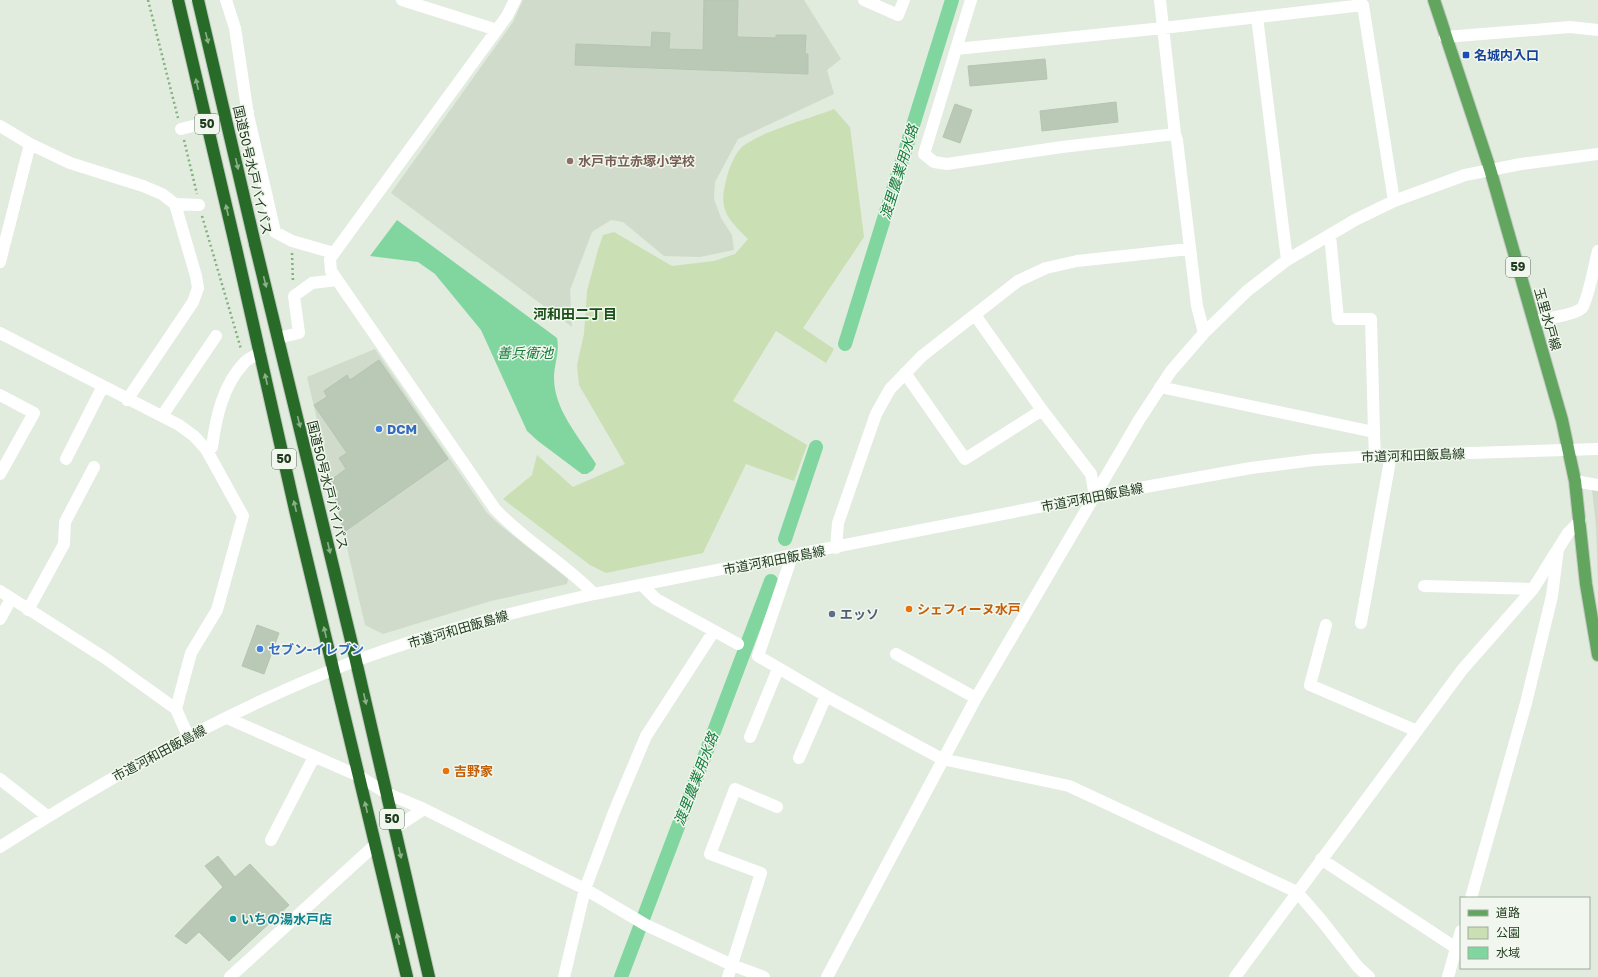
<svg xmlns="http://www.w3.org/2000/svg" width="1598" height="977" viewBox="0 0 1598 977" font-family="'Golos Text','Noto Sans JP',sans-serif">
	<rect width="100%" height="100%" fill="#e1ebde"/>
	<path fill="#d0dbcc" d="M523 0H804L841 59 827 70 834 94 738 139 715 182 714 199 721 218 732 235 734 250 700 257 664 256 623 222 611 220 592 232 570 290 572 327 391 193 513 22Z
		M375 349 487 513 501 526 568 579 567 584 491 601 383 634 365 625 307 377Z
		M1592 489 1598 491V585L1596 526Z"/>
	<path fill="#cbdfb4" d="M834 109 850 127 864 237 803 328 834 349 826 363 776 331 733 401 807 445 794 481 746 464 703 553 606 573 590 565 503 499 532 475 537 455 573 487 625 464 579 385 577 365 584 334 587 291 598 250 603 235 614 232 672 266 714 261 735 254 748 239C728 219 718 210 726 181 728 171 734 155 741 148 758 132 812 118 834 109Z"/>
	<path fill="#80d69e" d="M397 220 557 338C560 352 554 364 554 378 554 410 580 438 596 464L593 470 587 474H582L538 441 527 431 481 330 435 274 418 262 370 256Z"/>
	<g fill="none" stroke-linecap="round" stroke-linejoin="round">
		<path stroke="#80d69e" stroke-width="14" d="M845 344 952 0
			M785 539 816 447
			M621 977 771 581"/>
	</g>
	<path fill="#bac9b6" stroke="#b4c5b0" d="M704 0H738L737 37 776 38V35H806L805 54H808V74L575 65 576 44 651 47 652 32 670 33 669 49 703 50Z
		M1045 59 1047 79 970 86 968 66Z
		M1116 102 1118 122 1042 131 1040 111Z
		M955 104 972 110 960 143 943 137Z
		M379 360 448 459 344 532 335 496 340 493 331 480 346 469 339 458 347 453 314 405 327 397 324 391 347 375 350 380Z
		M257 625 279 633 264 674 242 666Z
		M218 856 235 877 250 864 289 905 229 961 199 932 186 944 175 936 223 887 205 866Z"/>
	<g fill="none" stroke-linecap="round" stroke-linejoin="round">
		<g stroke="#c1c8c0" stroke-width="14">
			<path id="major" d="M1434 0 1490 169 1562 420 1575 481 1586 584 1598 655"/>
		</g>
		<g stroke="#c1c8c0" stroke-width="14">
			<path id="highway" d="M255 244 356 661 429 977
				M236 248 296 514 407 977"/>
		</g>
		<path stroke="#81b27b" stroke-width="2.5" stroke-dasharray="2 3" stroke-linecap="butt" d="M148 0 178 118
			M184 140 197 194
			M202 216 241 349
			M292 253 293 282"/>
		<path stroke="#fff" stroke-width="12" d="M226 0 235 28 248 115 275 232 292 241 334 253
			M402 0 497 30
			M515 0 507 16 334 253 330 259 331 271 495 509C525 541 564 563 594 594
			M864 0 898 15 904 0
			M971 0 924 154 934 162 947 164 1062 147 1175 134 1177 140 1197 306 1204 333
			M1160 0 1175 134
			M1257 17 1287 260
			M1445 37 1570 27 1598 30
			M956 49 1163 28 1363 5 1394 201
			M0 126 30 144 70 163 143 186 162 194 175 204 199 205
			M181 129 248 112
			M1330 235 1338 319H1371L1374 432
			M0 262 30 144
			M975 315 1042 410 1091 474 1095 496
			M1534 321C1544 319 1575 315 1582 308 1588 300 1595 262 1598 251
			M0 333 179 425 194 436 206 449 243 516 217 610 191 653 176 709
			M278 338 299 333 294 296 312 283 337 280
			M905 373 965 459 1042 410
			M1160 387 1374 432 1375 456
			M0 395 34 413 0 474
			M127 400 193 302 198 288 196 276 175 204
			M162 416 216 336
			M206 449 212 447C216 417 223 385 244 363 248 358 255 356 260 353
			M66 459 103 386
			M1575 481 1598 485
			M836 548 838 523 876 414 890 389 922 356 1018 281 1046 268 1077 261 1189 249
			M792 556 758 656 826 696 942 759 1069 786 1297 892 1322 921 1358 967 1369 977
			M642 585 656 599 738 644
			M1424 586 1533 589 1556 552
			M0 591 105 658 176 709 188 736
			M28 610 64 544 65 522 94 467
			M0 619 11 599
			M1361 623 1391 455
			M1326 625 1310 685 1417 731
			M896 654 976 698
			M227 718 359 776 386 793 424 809 585 889 646 925 732 965 764 977
			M750 737 778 669
			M799 758 826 696
			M0 779 47 816
			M395 828 424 809
			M271 840 314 757
			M0 847C113 774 230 709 355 661 433 632 514 612 594 594L1095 496 1251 468 1314 460 1375 456 1598 449
			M1321 859 1456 948
			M1471 898 1526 703 1552 596 1558 549 1568 533 1580 521
			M230 977 375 845
			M564 977 585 889 614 812 646 736 714 631
			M728 977 761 873 710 854 735 789 777 807
			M827 977 976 698 1139 420 1171 371 1204 333 1247 291 1287 260 1355 220 1394 201 1465 175 1521 164 1598 154
			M1235 977 1462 670 1533 589
			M1448 977 1461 931"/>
		<use href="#major" stroke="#62a55e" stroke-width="12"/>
		<use href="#highway" stroke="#286a27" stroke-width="12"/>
		<g stroke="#c1c8c0" stroke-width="14" stroke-linecap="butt">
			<path id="highway-bridge" d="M178 0 236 248
				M198 0 255 244"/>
		</g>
		<use href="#highway-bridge" stroke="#286a27" stroke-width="12"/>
	</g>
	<defs><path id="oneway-solid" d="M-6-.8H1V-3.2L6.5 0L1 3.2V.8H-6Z"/></defs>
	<g fill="#8cb08a">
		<use href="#oneway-solid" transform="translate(207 38) rotate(76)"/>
		<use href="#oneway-solid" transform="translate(197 84) rotate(-103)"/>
		<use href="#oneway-solid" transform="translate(237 164) rotate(77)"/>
		<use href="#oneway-solid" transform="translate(227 210) rotate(-103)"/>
		<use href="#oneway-solid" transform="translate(265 282) rotate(76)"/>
		<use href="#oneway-solid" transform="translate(266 379) rotate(-103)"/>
		<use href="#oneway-solid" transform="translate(299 422) rotate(76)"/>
		<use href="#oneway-solid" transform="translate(295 506) rotate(-103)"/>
		<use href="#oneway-solid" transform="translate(329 548) rotate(77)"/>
		<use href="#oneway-solid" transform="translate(325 632) rotate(-103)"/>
		<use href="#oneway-solid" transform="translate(365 699) rotate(77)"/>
		<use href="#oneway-solid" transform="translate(366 807) rotate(-103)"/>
		<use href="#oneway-solid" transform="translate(400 853) rotate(77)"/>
		<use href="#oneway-solid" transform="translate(398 939) rotate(-104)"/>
	</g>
	<rect fill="#1a4fb4" stroke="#f1f7ee" stroke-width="1.5" x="1462" y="51" width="8" height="8" rx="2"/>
	<circle fill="#8d6e63" stroke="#f1f7ee" stroke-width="1.5" cx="570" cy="161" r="4"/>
	<g fill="#3f7fe0" stroke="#f1f7ee" stroke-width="1.5">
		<circle cx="379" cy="429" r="4"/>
		<circle cx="260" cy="649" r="4"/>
	</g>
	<g fill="#e8710a" stroke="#f1f7ee" stroke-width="1.5">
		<circle cx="909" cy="609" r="4"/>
		<circle cx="446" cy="771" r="4"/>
	</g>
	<circle fill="#5c6f8a" stroke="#f1f7ee" stroke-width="1.5" cx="832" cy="614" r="4"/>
	<circle fill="#0f9aa8" stroke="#f1f7ee" stroke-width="1.5" cx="233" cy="919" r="4"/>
	<g text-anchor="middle" stroke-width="3" stroke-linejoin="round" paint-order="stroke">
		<g fill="#f1f7ee" stroke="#5f745c" stroke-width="1">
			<rect x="195" y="114" width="24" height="20" rx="3"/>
			<rect x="1506" y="257" width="24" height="20" rx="3"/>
			<rect x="272" y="449" width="24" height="20" rx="3"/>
			<rect x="380" y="809" width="24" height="20" rx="3"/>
		</g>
		<g font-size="12" font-weight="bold" fill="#203c1e">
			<text x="207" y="128">50</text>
			<text x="1518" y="271">59</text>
			<text x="284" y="463">50</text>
			<text x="392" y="823">50</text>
		</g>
		<g font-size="13" font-weight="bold" fill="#164399" stroke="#f1f7ee" text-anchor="start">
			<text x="1474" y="60">名城内入口</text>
		</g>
		<g font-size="13" font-weight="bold" fill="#785e54" stroke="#f1f7ee" text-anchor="start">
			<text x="578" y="166">水戸市立赤塚小学校</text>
		</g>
		<g font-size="13" fill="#203c1e" stroke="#f1f7ee">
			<text transform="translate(253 170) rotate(77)" y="5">国道50号水戸バイパス</text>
			<text transform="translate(1548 319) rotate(74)" y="5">玉里水戸線</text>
			<text transform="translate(1413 455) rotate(-2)" y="5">市道河和田飯島線</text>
			<text transform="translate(328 485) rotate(76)" y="5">国道50号水戸バイパス</text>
			<text transform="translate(1092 497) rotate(-11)" y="5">市道河和田飯島線</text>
			<text transform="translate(774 560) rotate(-11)" y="5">市道河和田飯島線</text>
			<text transform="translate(458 629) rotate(-16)" y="5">市道河和田飯島線</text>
			<text transform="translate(159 753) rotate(-28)" y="5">市道河和田飯島線</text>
		</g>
		<g font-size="13" font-weight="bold" fill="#366cbe" stroke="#f1f7ee" text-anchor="start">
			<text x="387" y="434">DCM</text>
			<text x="268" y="654">セブン-イレブン</text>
		</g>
		<g font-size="13" font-weight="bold" fill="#c56008" stroke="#f1f7ee" text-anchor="start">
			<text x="917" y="614">シェフィーヌ水戸</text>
			<text x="454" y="776">吉野家</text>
		</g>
		<g font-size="13" font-weight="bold" fill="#4e5e75" stroke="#f1f7ee" text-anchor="start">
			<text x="840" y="619">エッソ</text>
		</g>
		<g font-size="13" font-weight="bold" fill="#0d838f" stroke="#f1f7ee" text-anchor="start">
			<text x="241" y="924">いちの湯水戸店</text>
		</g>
		<g font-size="14" font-style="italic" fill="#137c39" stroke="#f1f7ee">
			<text transform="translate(899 172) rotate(-73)" y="5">渡里農業用水路</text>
			<text x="525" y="358">善兵衛池</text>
			<text transform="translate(696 779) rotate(-69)" y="5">渡里農業用水路</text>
		</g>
		<g font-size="14" font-weight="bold" fill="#1b4f18" stroke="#f1f7ee">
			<text x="575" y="319">河和田二丁目</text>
		</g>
	</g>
	<rect x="1460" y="897" width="130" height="72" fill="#f1f7ee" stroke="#9dac9b"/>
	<rect x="1468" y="910" width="20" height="6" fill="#62a55e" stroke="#9dac9b"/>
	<text x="1496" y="917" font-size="12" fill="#203c1e">道路</text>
	<rect x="1468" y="927" width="20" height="12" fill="#cbdfb4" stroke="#9dac9b"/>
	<text x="1496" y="937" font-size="12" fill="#203c1e">公園</text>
	<rect x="1468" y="947" width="20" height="12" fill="#80d69e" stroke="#9dac9b"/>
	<text x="1496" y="957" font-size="12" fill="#203c1e">水域</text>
</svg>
